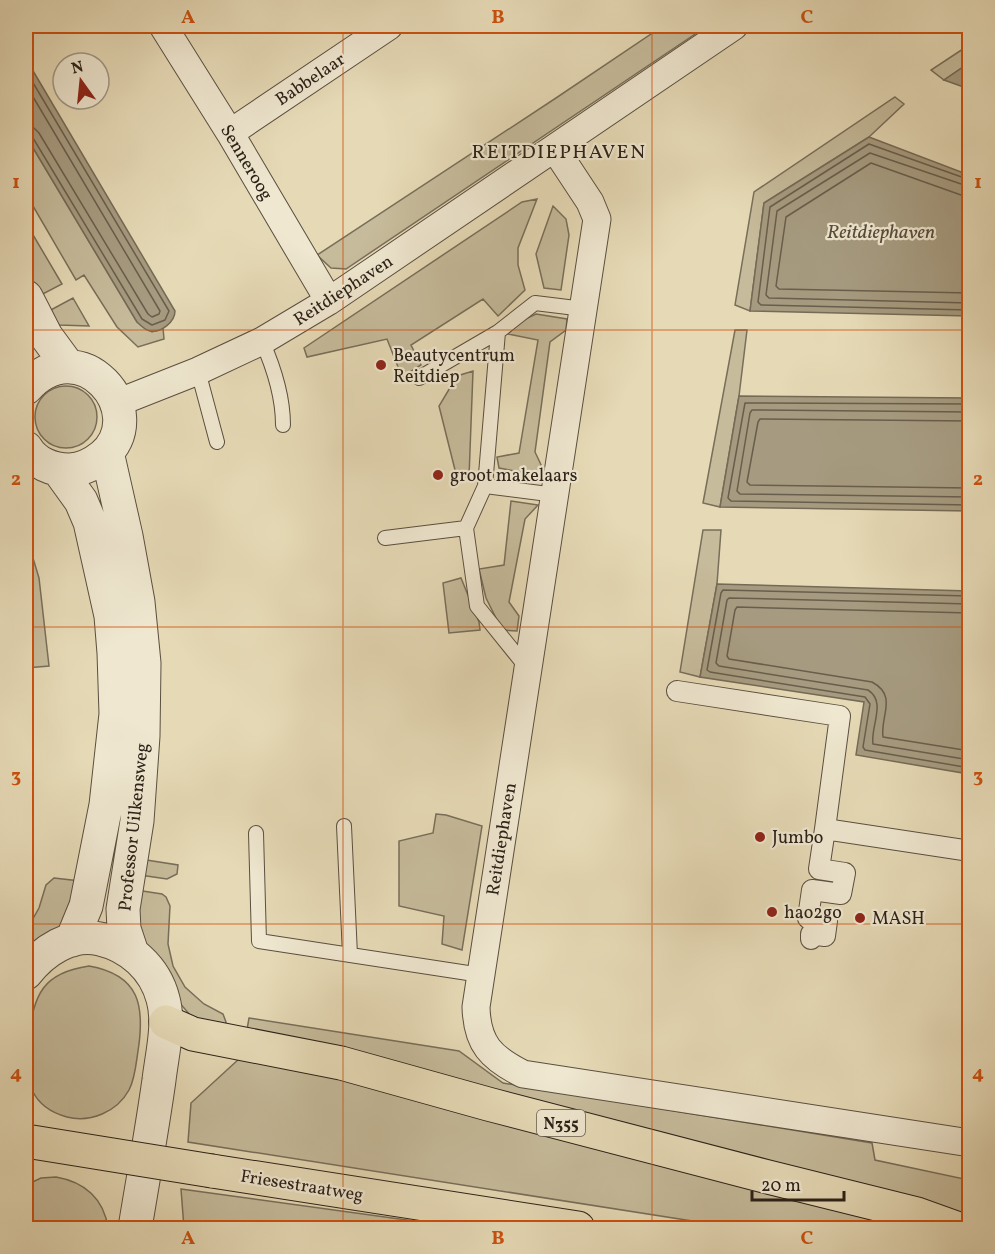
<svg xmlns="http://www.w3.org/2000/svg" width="995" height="1254" viewBox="0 0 995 1254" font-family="Vollkorn,serif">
	<rect width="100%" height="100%" fill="#e6dab6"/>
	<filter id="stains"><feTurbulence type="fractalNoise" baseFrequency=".00333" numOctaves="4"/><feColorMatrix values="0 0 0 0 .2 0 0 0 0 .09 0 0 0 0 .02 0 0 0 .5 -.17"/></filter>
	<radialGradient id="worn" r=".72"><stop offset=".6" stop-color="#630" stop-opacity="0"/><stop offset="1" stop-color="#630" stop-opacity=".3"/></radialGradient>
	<path fill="#c6bb9b" stroke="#786e5a" stroke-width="1.5" d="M663 26H707L346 269 331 268 317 255 556 98Z
		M969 45V63L944 80 931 70Z
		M895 97 904 104 869 137 764 203 750 311 735 305 754 192Z
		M26 136 137 322 152 332 163 328 164 339 138 347 117 327 84 275 76 280 26 194Z
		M537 199 518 248V265L525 290 498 316 483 299 411 345 421 365 402 377 387 339 307 357 304 348 522 202Z
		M553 206 566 219 569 235 561 290 544 288 536 254Z
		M26 223 62 284 39 296 26 268Z
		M73 298 89 326 58 325 47 312Z
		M536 314 567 319 566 330 550 342 535 452 543 469 541 476 499 468 497 457 519 453 538 340 508 334 521 321Z
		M735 330H747L739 396 720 507 703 503Z
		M473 371 469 477 457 478 439 406 457 376Z
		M35 417a31 31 0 1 1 62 0a31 31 0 1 1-62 0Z
		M511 501 538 505 525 519 509 602 519 616 517 631 502 630 486 598 479 569 504 565Z
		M703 530H721L717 584 700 677 680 672Z
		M26 535 39 578 49 666 26 668Z
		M461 578 479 622 480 630 449 633 443 583Z
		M436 814 446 815 482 826 462 950 442 944 444 916 399 906V841L433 833Z
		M140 859 178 865 177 874 167 879 140 875Z
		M54 878 80 881 68 916 58 929 26 954V931L39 908 46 885Z
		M136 890 162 894 166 897 170 906 168 944 173 966 185 987 195 996 204 1004 223 1014 226 1022 224 1031 190 1015 178 1001 136 929Z
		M89 966C140 975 145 1006 138 1051 136 1064 135 1079 129 1090 117 1112 90 1123 67 1117 52 1113 39 1105 32 1090 23 1073 26 1056 28 1037 35 994 42 973 89 966Z
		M249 1018 459 1051 503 1083 872 1143 875 1160 969 1180V1226L246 1035Z
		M240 1058 328 1073 922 1228H737L188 1142 191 1103Z
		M56 1177C85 1182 104 1199 108 1228H26V1185L41 1178Z
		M181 1189 465 1228H184Z"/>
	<path fill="#a69b80" stroke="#756a56" stroke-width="1.5" d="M26 59 175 311C175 322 161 333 150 331 145 330 141 326 137 322L26 136Z
		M969 63V89L944 80Z
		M869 137 969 175V316L750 311 764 203Z
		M739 396 969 398V511L720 507Z
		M717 584 969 591V774L856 755 864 702 700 677Z"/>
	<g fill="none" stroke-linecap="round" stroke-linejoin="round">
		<path stroke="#685e4c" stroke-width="1.5" d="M26 71 169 311 165 320 152 325 142 319 33 138 26 134
			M26 85 160 311 159 314 152 317 148 314 39 133 34 128 26 127
			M970 180 869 144 770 207 758 302 761 305 970 310
			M970 187 870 153 777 211 766 295 769 298 970 303
			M970 197 961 195 871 163 786 217 776 286 779 289 970 293
			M970 404 745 403 728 498 731 501 970 505
			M970 412 752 410 750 413 737 491 740 494 970 497
			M970 421 760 419 758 422 747 482 750 485 970 488
			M970 596 723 590 721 593 707 670 710 672 865 697 870 704 863 747 865 750 970 768
			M970 604 729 598 727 600 716 663 719 666 868 690C887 702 870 727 873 744L970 760
			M970 613 737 607 735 610 727 656 729 659 872 682C898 696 880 716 883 737L970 751"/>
		<g stroke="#5a4f40" stroke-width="16">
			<path id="service" d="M262 341C274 368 283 395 283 425
				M198 371 217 442
				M419 378 498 332
				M485 486 556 495
				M385 538 466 528
				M527 668 477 606 466 528 485 486 498 332 535 303 584 309
				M344 826 350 955
				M256 833 259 941 481 975"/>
		</g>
		<g stroke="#5a4f40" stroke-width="22">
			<path id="pedestrian" d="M677 691 840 716 825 829
				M811 939V934L825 936 827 921 808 918 812 890 841 894 845 873 819 869 825 829 970 851"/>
		</g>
		<g stroke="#5a4f40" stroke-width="29">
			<path id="minor" d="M163 26 230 133 329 301
				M230 133 389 26
				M555 149 590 202 597 219 476 1007C477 1044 491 1058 523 1074L970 1143
				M117 403 198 371 262 341 329 301 734 26"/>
		</g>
		<g stroke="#5a4f40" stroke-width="35">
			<path id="tertiary" d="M26 297 46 336 68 366
				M26 388C80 327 153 412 103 456 93 464 82 470 69 470 52 470 35 463 26 448
				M107 452 126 536 138 602 144 663 143 736 137 821 123 909 124 929 132 953
				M58 469 81 501 90 522 111 616 114 653 116 714 106 805 86 906 72 940
				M26 973C43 951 71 932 100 939 130 946 155 968 163 999 170 1024 162 1054 159 1080 152 1130 143 1179 135 1228"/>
		</g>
		<g stroke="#2b2118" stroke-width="35">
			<path id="primary" d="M166 1022 193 1034 341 1063 488 1104 768 1177 917 1214 956 1228
				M212 1171 578 1228"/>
		</g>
		<use href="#service" stroke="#efe7d0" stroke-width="14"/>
		<use href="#pedestrian" stroke="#efe7d0" stroke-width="20"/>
		<use href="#minor" stroke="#efe7d0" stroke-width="27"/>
		<use href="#tertiary" stroke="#efe7d0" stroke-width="33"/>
		<use href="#primary" stroke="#e6dab6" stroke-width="33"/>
		<g stroke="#2b2118" stroke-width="35" stroke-linecap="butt">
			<path id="primary-bridge" d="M26 1141 212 1171"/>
		</g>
		<use href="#primary-bridge" stroke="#e6dab6" stroke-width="33"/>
	</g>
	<path fill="none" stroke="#cc510e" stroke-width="1.5" stroke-opacity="0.55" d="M343 26V1228M652 26V1228M26 330H970M26 627H970M26 924H970"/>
	<g fill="#8f2418" stroke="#efe7d0" stroke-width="2">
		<circle cx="381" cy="365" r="6"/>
		<circle cx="438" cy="475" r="6"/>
		<circle cx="760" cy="837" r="6"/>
		<circle cx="772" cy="912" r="6"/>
		<circle cx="860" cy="918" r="6"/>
	</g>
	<g text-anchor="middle" stroke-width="4.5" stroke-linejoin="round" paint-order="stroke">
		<rect fill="#efe7d0" stroke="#665c4f" stroke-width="1.5" x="537" y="1110" width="48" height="26" rx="4.5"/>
		<g font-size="16" font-weight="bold" fill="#2b2118">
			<text x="561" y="1129">N355</text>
		</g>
		<g font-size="18" fill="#2b2118" stroke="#efe7d0">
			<text transform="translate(310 79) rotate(-34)" y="6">Babbelaar</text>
			<text transform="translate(247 162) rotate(59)" y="6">Senneroog</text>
			<text transform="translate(343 290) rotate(-33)" y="6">Reitdiephaven</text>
			<text transform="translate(133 827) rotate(-84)" y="6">Professor Uilkensweg</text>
			<text transform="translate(501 839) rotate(-81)" y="6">Reitdiephaven</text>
			<text transform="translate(302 1185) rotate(9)" y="6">Friesestraatweg</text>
		</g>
		<g font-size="18" fill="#2b2118" stroke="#efe7d0" text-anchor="start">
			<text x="393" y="361">Beautycentrum<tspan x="393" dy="21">Reitdiep</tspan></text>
			<text x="450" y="481">groot makelaars</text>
			<text x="772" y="843">Jumbo</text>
			<text x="784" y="918">hao2go</text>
			<text x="872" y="924">MASH</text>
		</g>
		<g font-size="20" letter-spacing="1.5" fill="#2b2118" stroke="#efe7d0">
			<text x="559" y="158">REITDIEPHAVEN</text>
		</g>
		<g font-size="20" font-style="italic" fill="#564c3c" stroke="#efe7d0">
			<text x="881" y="238">Reitdiephaven</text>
		</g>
	</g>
	<rect width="995" height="1254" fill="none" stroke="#e6dab6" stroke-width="66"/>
	<g transform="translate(81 81) rotate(345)"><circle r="28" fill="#efe7d0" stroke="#a19886" stroke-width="1.5"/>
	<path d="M0-4.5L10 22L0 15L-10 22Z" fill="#8f2418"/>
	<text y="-9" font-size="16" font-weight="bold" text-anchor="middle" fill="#2b2118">N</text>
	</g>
	<path d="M752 1191v9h92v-9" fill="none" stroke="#2b2118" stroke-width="3"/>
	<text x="761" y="1191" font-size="18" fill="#2b2118" stroke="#efe7d0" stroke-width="4.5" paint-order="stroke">20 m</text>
	<rect x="33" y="33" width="929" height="1188" fill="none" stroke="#cc510e" stroke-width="2"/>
	<g font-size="20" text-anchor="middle" font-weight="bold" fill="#cc510e">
		<text x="188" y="23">A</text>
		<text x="498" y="23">B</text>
		<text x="807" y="23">C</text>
		<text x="16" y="188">1</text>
		<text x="978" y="188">1</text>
		<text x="16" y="485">2</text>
		<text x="978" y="485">2</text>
		<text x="16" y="782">3</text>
		<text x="978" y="782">3</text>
		<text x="16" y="1079">4</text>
		<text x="978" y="1079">4</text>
		<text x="188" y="1244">A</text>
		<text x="498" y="1244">B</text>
		<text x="807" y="1244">C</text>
	</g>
	<rect width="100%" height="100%" filter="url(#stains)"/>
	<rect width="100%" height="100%" fill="url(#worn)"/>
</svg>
